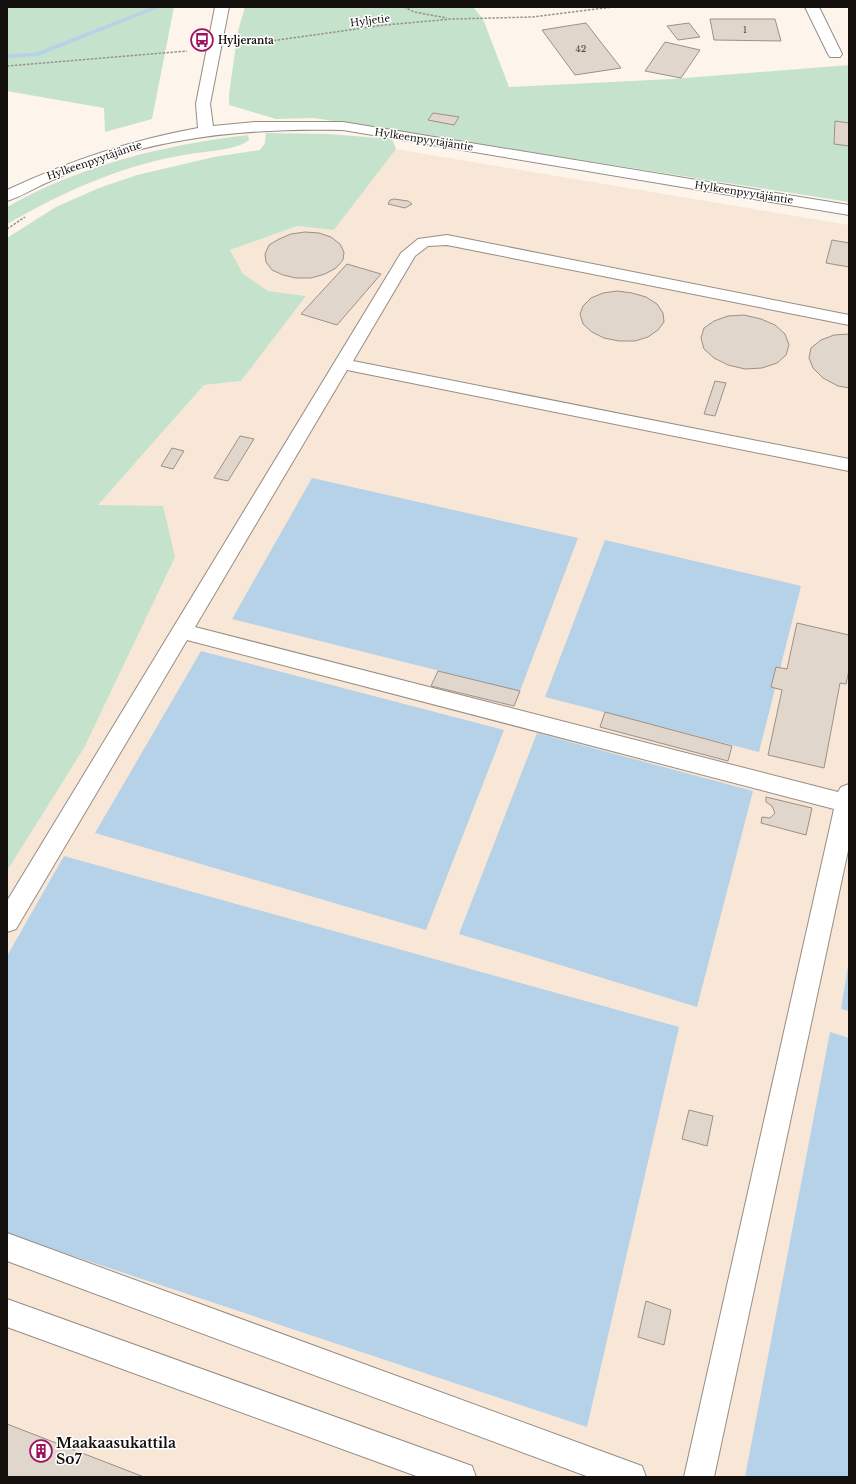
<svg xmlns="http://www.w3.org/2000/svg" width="856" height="1484" viewBox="0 0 856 1484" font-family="'Libre Baskerville',serif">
	<rect width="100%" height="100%" fill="#fdf4ec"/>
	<path fill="#f8e7d7" d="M396 149 849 225V1477H7V871L84 748 98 505 204 385 241 381 306 296 268 291 242 274 230 250 297 226 334 230Z"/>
	<path fill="#c5e2cc" d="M7 7H174L152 119 105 132 104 108 7 91Z
		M245 7H473L483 19 509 87 672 79 849 65V202L314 118 276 119 229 105V94L238 31Z
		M266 133 328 134 392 139 396 149 334 230 297 226 230 250 243 274 268 291 306 296 241 381 204 385 98 505 163 506 175 557 84 748 7 871V238L56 207 99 188 137 175 214 157 260 150 265 143Z
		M248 135 249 140C238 150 206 151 190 154 125 164 64 191 7 224V207C81 165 164 145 248 135Z"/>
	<path fill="#b6d2e8" d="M312 478 578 538 520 691 232 619Z
		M605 540 801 586 759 752 545 697Z
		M201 651 504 730 426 930 95 833Z
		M537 733 753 791 697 1007 459 934Z
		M64 856 679 1027 587 1427 7 1234V956Z
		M849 960V1011L841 1009Z
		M830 1032 849 1038V1477H745Z"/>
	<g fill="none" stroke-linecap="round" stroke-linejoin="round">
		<path fill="#b6d2e8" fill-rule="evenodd" d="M152 7H161L38 56 7 58V54L35 53Z"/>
	</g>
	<path fill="#e1d6cc" stroke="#9b9187" d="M710 19H775L781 41 714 40Z
		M586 23 621 68 575 75 542 30Z
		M689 23 700 37 678 40 667 26Z
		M665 42 700 50 681 78 645 71Z
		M433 113 459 117 454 125 428 120Z
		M835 121 849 123V146L834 144Z
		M394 199 408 201 412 204 405 208 388 204 390 200Z
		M305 232 319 233 331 237 340 244 344 252 343 260 336 268 325 274 311 278H296L283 275 272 270 266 262 265 254 269 245 279 239 291 234Z
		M832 240 849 243V267L826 263Z
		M347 264 381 274 337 325 301 314Z
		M617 291 632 293 646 297 657 304 663 313 664 322 658 330 648 337 635 341H619L604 338 592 332 583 324 580 314 583 306 591 298 603 293Z
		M744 315 761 319 775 325 785 334 789 345 786 355 777 363 762 368 745 369 728 365 714 358 704 349 701 338 704 328 714 321 728 316Z
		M849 334V388L838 386 823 378 813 368 809 358 811 348 821 340 834 335Z
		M715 381 726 383 715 416 704 414Z
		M240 436 254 439 228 481 214 478Z
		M172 448 184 451 173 469 161 466Z
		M797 623 849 635V670L846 684 840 683 824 768 768 755 782 690 771 687 776 667 787 669Z
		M438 671 520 691 514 706 431 686Z
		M605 712 732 746 728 761 600 727Z
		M766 797 812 808 806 835 761 823 762 817 770 818 775 813 772 806 766 802Z
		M689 1110 713 1116 707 1146 682 1139Z
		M646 1301 671 1310 664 1345 638 1337Z
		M7 1424 144 1477H7Z"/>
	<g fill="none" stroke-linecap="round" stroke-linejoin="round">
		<g stroke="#978d83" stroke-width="2">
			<path id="minor" d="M215 7H229L210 104 213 126 255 122H343L849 205V215L343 130C258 128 175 135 94 163 78 169 61 176 46 183 33 189 20 197 7 201V190C69 161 131 140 198 128L196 104Z
				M805 7H819L842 54 840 57H830L828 54Z
				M447 235 849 315V325L447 245 428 246 415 256 353 361 849 459V471L347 370 195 627 838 792 841 787 849 784V846L714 1477H684L834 809 187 640 16 929 7 932V901L401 253 418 239Z
				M7 1233 631 1462 642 1466 646 1477H589L7 1261Z
				M7 1299 461 1462 472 1466 476 1477H419L7 1327Z"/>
		</g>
		<path stroke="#98918c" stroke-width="1.5" stroke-dasharray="2.5 1.5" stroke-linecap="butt" d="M404 7 414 12 447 18
			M242 45 385 25 452 19 532 17 613 7
			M7 66 187 51
			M7 229 25 217"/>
		<use href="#minor" fill="#fff" fill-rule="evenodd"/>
	</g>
	<defs>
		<g id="bus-ring" transform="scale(1.15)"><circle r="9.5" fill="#fff" stroke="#9e125f" stroke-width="1.5"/><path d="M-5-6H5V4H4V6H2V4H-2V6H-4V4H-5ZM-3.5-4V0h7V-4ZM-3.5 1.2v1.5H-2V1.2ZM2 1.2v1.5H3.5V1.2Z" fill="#9e125f"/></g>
		<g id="building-ring" transform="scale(1.15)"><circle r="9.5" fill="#fff" stroke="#9e125f" stroke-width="1.5"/><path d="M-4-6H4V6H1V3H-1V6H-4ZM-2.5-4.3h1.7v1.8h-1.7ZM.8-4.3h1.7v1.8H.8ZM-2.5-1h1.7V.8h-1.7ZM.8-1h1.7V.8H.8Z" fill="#9e125f"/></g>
	</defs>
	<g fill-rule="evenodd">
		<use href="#bus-ring" x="202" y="40"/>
		<use href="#building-ring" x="41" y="1451"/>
	</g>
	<g text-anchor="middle" stroke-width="3" stroke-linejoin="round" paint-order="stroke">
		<g font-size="9" fill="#47423d">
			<text x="745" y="33">1</text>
			<text x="581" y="52">42</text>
		</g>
		<g font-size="10" fill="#14100d" stroke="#fff">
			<text transform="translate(370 20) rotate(-7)" y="4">Hyljetie</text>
			<text transform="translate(424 139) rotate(9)" y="4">Hylkeenpyytäjäntie</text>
			<text transform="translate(94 160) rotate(-19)" y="4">Hylkeenpyytäjäntie</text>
			<text transform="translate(744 192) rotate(9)" y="4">Hylkeenpyytäjäntie</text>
		</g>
		<g font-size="10" font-weight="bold" fill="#14100d" stroke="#fff" text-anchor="start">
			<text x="218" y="44">Hyljeranta</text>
		</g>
		<g font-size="14" font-weight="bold" fill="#14100d" stroke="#fff" text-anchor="start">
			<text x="56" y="1448">Maakaasukattila<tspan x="56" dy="16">So7</tspan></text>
		</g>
	</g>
	<rect width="856" height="1484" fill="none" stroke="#14100d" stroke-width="16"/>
</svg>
